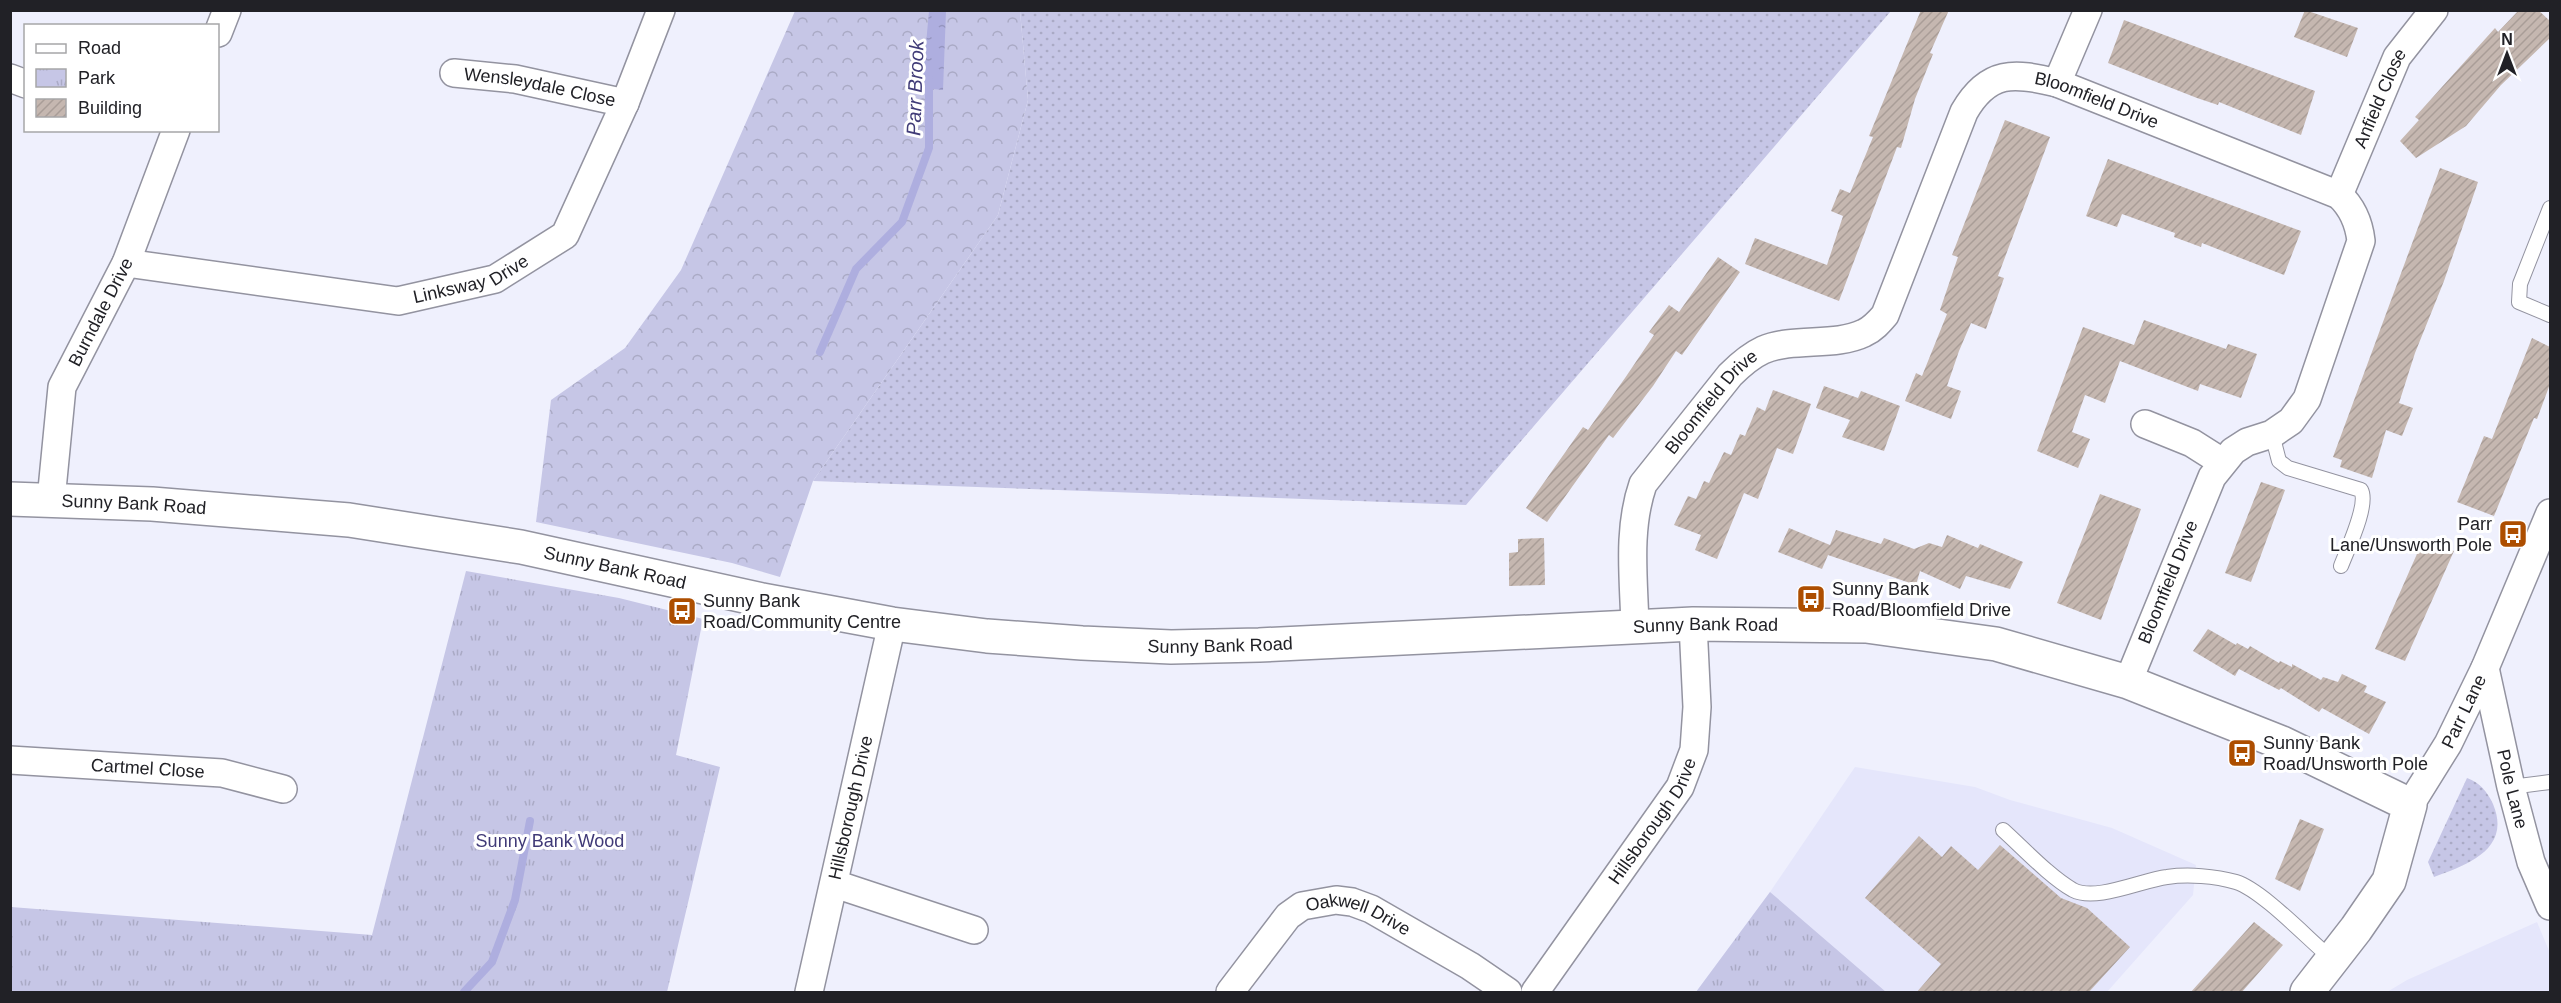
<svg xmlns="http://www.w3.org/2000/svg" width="2561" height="1003" viewBox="0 0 2561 1003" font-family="Helvetica,sans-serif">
	<defs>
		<pattern id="grass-dots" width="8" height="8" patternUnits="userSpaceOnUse" patternTransform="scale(1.5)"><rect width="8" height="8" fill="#c6c6e6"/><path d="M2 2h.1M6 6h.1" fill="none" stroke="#aaaac5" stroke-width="1.8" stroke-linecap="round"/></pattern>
		<pattern id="forest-crowns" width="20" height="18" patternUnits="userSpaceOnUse" patternTransform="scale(1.5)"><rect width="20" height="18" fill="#c6c6e6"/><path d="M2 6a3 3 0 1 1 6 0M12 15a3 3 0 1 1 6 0" fill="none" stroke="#aaaac5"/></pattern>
		<pattern id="park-tufts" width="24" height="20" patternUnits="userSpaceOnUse" patternTransform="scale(1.5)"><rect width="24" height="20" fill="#c6c6e6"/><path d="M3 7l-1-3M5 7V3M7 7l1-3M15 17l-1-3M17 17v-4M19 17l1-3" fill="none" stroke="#aaaac5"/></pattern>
		<pattern id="water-ripples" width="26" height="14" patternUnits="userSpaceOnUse" patternTransform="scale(1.5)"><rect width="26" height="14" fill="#aeaedf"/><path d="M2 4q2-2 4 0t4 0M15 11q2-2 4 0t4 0" fill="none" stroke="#9595bf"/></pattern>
		<pattern id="building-hatch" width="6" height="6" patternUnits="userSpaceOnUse" patternTransform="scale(1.5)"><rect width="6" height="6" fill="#c5b7b0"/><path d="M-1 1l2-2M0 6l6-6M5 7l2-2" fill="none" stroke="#a99d97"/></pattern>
	</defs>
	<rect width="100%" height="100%" fill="#eff0fd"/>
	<path fill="#e5e6fb" d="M1855 767 1975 787 2010 800 2112 828 2196 865 2193 895 2107 992H1696L1770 892Z
		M2537 922 2550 953V992H2387L2407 980Z"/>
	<path fill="url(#grass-dots)" d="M1020 11H1891L1466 505 813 481 998 215 1028 100Z
		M2467 778C2480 783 2487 791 2493 804 2512 849 2467 865 2434 877L2428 862Z"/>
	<path fill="url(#forest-crowns)" d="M795 11H1020L1028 100 998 215 813 481 780 577 732 563 536 522 551 400 625 348 681 270Z"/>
	<path fill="url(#park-tufts)" d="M466 571 619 598 703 619 676 755 720 767 667 992H11V907L372 935Z
		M1770 892 1886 992H1696Z"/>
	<path fill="url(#water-ripples)" d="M929 11H946L943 90 922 88Z"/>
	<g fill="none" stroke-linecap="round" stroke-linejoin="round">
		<path stroke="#aeaedf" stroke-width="8" d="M820 352 856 269 902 222 929 148V79
			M464 992 492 962 515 900 530 821"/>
	</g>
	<path fill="url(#building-hatch)" d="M1921 10H1949L1930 53 1933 54 1915 99 1901 148 1897 147 1839 301 1745 264 1755 238 1827 265 1843 216 1831 211 1840 189 1850 193 1873 137 1869 136Z
		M2305 10 2358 28 2347 57 2294 37Z
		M2519 10H2538L2550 21V38L2501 85 2466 126 2416 158 2400 141 2419 120 2415 117 2495 28 2498 32Z
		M2124 20 2315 91 2301 135 2219 102 2218 105 2197 98 2108 63Z
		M2005 120 2050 137 1998 276 2004 278 1986 329 1971 323 1959 351 1947 386 1961 391 1951 419 1905 401 1916 373 1922 376 1947 314 1940 310 1958 257 1952 255Z
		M2108 159 2301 231 2284 275 2202 243 2201 247 2174 237 2175 233 2122 214 2117 227 2086 216Z
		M2440 168 2478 182 2444 281 2415 353 2399 403 2413 408 2402 436 2386 430 2372 478 2340 467 2342 460 2333 457Z
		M1718 257 1740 272 1682 355 1676 351 1653 386 1613 438 1609 435 1547 522 1526 508 1583 427 1588 430 1625 378 1654 335 1649 332 1669 305 1679 312Z
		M2144 320 2226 349 2228 344 2257 354 2241 398 2200 384 2198 391 2120 361 2105 403 2085 395 2072 432 2090 439 2078 468 2037 451 2083 327 2134 345Z
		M2532 338 2550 347V384L2537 419 2534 418 2494 516 2457 502 2484 436 2492 439Z
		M1824 386 1858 398 1861 391 1900 406 1884 451 1842 437 1850 420 1816 408Z
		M1773 390 1811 404 1793 454 1777 448 1758 499 1744 493 1717 559 1695 550 1701 535 1674 525 1688 496 1696 499 1704 481 1709 483 1724 452 1731 455 1740 434 1745 436 1757 407 1765 411Z
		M2261 482 2285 490 2251 582 2225 573Z
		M2100 494 2141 509 2101 620 2057 603Z
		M1789 528 1830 545 1836 530 1881 544 1884 538 1914 549 1929 543 1942 547 1947 535 1978 548 1980 544 2023 562 2010 589 1966 576 1960 589 1920 571 1916 585 1828 555 1822 569 1778 552Z
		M1544 538 1545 585 1509 586V553L1518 552V539Z
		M2424 538 2454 551 2405 661 2375 649Z
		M2208 629 2236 645 2237 643 2248 649 2250 646 2279 663 2280 661 2292 667V664L2321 680 2323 677 2338 682 2342 674 2367 686 2364 692 2386 702 2369 734 2322 708 2319 712 2281 688 2279 690 2239 669 2235 676 2193 651Z
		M2300 819 2324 829 2300 891 2275 879Z
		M1919 836 1942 857 1951 846 1978 870 2000 845 2061 898 2087 908 2130 947 2088 993H1916L1941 964 1865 898Z
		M2254 922 2283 945 2241 993H2190Z"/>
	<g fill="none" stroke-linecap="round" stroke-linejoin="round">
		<g stroke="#9393a0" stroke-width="16">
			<path id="lane" d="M2550 208 2520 284 2519 302 2550 315
				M2272 434 2279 461 2288 468 2361 490C2369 505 2347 550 2341 566
				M2511 787 2550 782
				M2003 830C2023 848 2050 877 2073 890 2096 902 2142 880 2167 877 2188 874 2215 876 2236 882 2262 890 2309 940 2332 959"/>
		</g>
		<g stroke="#9393a0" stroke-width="30">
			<g id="street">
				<path d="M218 33 227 10"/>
				<path id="s1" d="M454 73 515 79 625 103"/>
				<path d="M10 78 26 84"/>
				<path d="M2057 83 2088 10"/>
				<path id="s2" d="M2339 195 2397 57 2434 10"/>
				<path id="s3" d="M126 263 398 301 495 279 565 235 625 103 661 10"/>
				<path d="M2145 424 2192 443 2222 462"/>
				<path id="s4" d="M51 500 62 387 126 263 176 130"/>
				<path id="s5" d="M1635 628C1634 580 1627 530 1643 484L1730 375C1740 365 1750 356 1763 350 1794 337 1835 347 1864 333 1873 329 1879 322 1885 315L1964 112C1988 70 2014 72 2057 83L2339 195C2353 208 2359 223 2361 241L2307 399 2291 421 2272 434 2247 442 2233 451 2212 477 2128 682"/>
				<path id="s6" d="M2485 668 2511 787 2531 862 2550 906"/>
				<path id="s7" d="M10 760 222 773 283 789"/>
				<path id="s8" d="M2410 805 2448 744 2485 668 2550 513"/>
				<path d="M835 884 974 930"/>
				<path id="s9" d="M809 992 892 624"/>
				<path id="s10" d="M1230 992 1288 916 1302 906 1336 900 1352 902 1371 909 1470 966 1508 992"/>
				<path id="s11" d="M1535 992 1680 787 1694 750 1697 707 1693 624"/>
			</g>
		</g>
		<g stroke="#9393a0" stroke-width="36">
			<g id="secondary">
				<path id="s12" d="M10 499 152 504 349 520 521 547 762 600 892 624 987 636 1082 643 1171 647 1259 645 1693 624 1866 626 1996 644 2128 682 2282 743 2410 805 2389 881 2356 929 2307 992"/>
			</g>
		</g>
		<use href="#lane" stroke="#fff" stroke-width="14"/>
		<use href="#street" stroke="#fff" stroke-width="27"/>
		<use href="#secondary" stroke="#fff" stroke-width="33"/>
	</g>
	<defs>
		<g id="bus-square" transform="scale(1.5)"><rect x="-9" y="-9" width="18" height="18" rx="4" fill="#ad4e00" stroke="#fff"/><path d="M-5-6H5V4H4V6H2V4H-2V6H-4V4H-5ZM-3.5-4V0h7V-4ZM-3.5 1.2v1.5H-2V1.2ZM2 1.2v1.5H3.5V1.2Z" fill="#fff"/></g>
	</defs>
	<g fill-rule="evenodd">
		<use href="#bus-square" x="2513" y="534"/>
		<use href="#bus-square" x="1811" y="599"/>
		<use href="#bus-square" x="682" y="611"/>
		<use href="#bus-square" x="2242" y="753"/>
	</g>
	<g text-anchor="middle" stroke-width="6" stroke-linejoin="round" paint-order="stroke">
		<g font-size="18" fill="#212126" stroke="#fff">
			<text dy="6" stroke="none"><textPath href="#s1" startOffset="87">Wensleydale Close</textPath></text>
			<text dy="6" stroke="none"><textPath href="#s2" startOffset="105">Anfield Close</textPath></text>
			<text dy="6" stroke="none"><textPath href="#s5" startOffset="826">Bloomfield Drive</textPath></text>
			<text dy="6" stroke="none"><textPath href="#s3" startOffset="351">Linksway Drive</textPath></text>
			<text dy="6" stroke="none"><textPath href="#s4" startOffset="198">Burndale Drive</textPath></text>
			<text dy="6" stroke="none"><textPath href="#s5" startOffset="252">Bloomfield Drive</textPath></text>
			<text dy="6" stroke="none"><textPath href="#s12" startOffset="124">Sunny Bank Road</textPath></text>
			<text dy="6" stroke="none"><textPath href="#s12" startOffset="610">Sunny Bank Road</textPath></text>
			<text transform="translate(2168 582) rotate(-68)" y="6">Bloomfield Drive</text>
			<text dy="6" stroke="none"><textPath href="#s12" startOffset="1708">Sunny Bank Road</textPath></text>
			<text dy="6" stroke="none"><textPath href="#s12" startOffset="1222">Sunny Bank Road</textPath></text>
			<text dy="6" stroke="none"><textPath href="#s8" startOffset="108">Parr Lane</textPath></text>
			<text dy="6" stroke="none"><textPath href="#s7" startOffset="138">Cartmel Close</textPath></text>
			<text dy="6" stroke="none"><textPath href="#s6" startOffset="124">Pole Lane</textPath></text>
			<text dy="6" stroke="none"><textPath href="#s9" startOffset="189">Hillsborough Drive</textPath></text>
			<text dy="6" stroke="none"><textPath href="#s11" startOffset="208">Hillsborough Drive</textPath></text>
			<text dy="6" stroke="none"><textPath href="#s10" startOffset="172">Oakwell Drive</textPath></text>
		</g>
		<g font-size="18" fill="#212126" stroke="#fff" text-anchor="start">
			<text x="2492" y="530" text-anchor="end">Parr<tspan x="2492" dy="21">Lane/Unsworth Pole</tspan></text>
			<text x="1832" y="595">Sunny Bank<tspan x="1832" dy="21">Road/Bloomfield Drive</tspan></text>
			<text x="703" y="607">Sunny Bank<tspan x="703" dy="21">Road/Community Centre</tspan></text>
			<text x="2263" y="749">Sunny Bank<tspan x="2263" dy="21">Road/Unsworth Pole</tspan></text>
		</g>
		<g font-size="18" fill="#403a77" stroke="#fff">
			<text x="550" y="847">Sunny Bank Wood</text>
		</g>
		<g font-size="20" font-style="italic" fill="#413c78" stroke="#fff">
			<text transform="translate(915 88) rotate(-88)" y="7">Parr Brook</text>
		</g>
	</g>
	<rect width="2561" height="1003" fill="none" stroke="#212126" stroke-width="24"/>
	<rect x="24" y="24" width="195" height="108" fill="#ffffff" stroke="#a6a6a8" stroke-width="1.5"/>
	<rect x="36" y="44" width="30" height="9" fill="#ffffff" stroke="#a6a6a8" stroke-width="1.5"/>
	<text x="78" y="54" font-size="18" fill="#212126">Road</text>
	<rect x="36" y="69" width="30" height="18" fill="url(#park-tufts)" stroke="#a6a6a8" stroke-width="1.5"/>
	<text x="78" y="84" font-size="18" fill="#212126">Park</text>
	<rect x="36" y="99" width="30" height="18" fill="url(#building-hatch)" stroke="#a6a6a8" stroke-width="1.5"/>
	<text x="78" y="114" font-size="18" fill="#212126">Building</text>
	<g transform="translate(2507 54)" stroke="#ffffff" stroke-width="4.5" paint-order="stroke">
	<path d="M0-4.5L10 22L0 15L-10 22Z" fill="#212126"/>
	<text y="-9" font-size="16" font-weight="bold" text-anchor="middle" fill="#212126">N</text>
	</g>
</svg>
